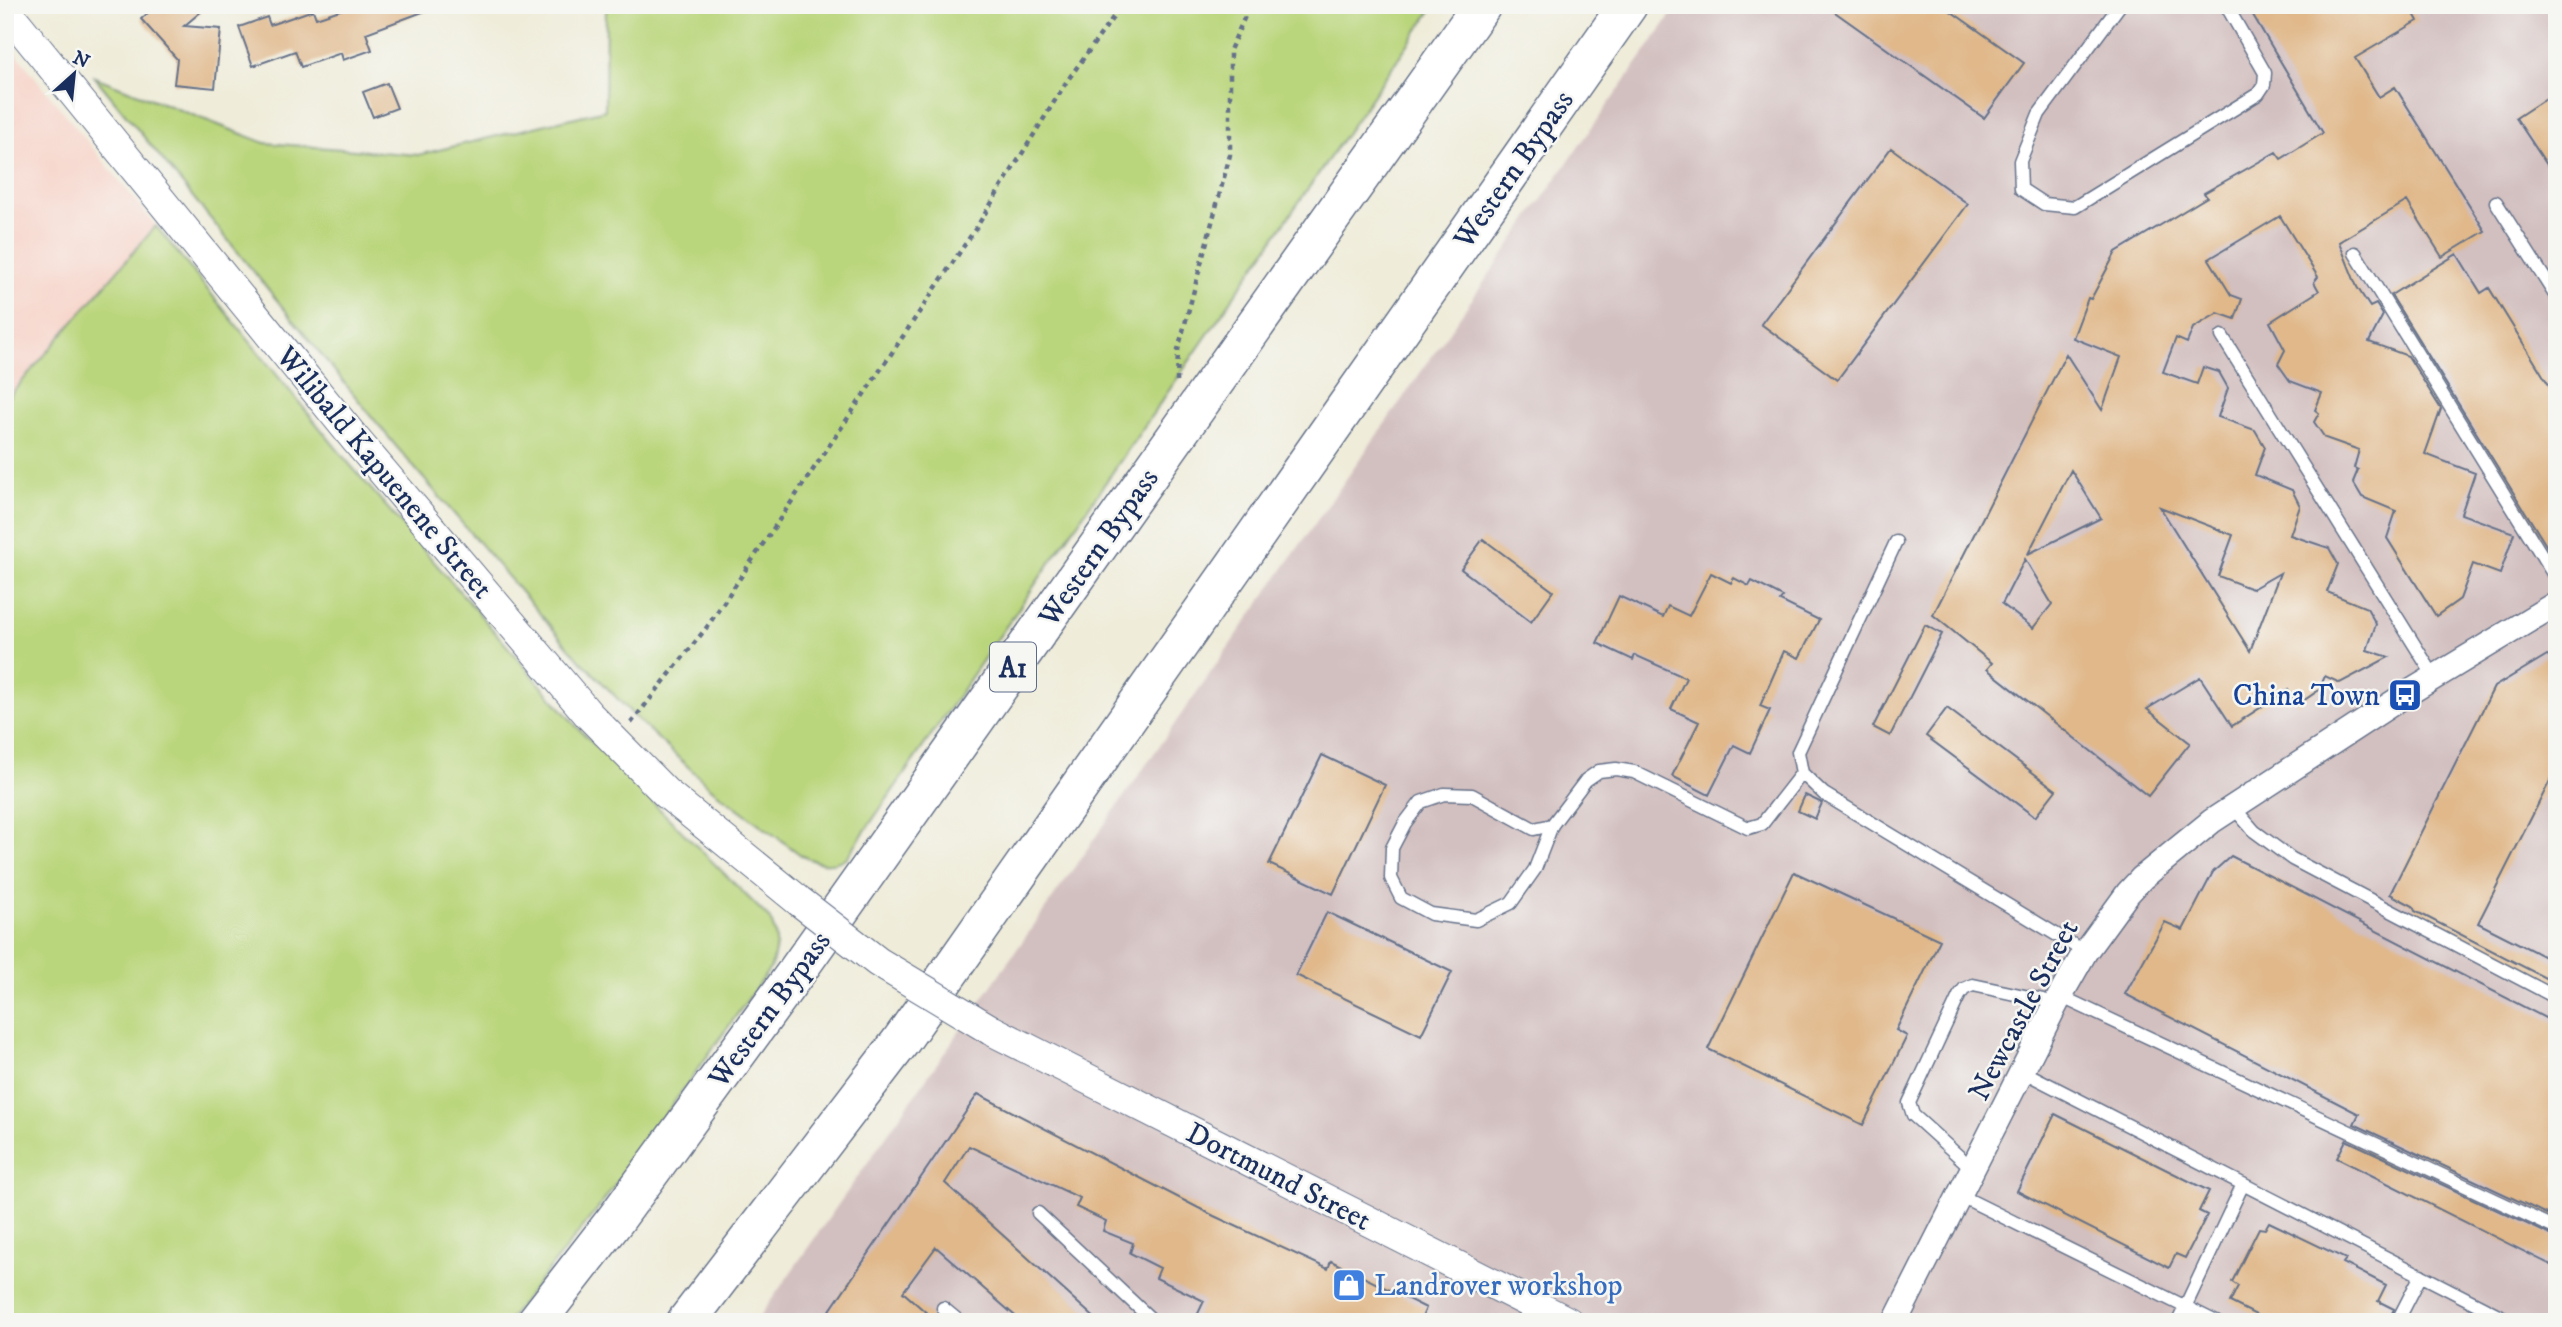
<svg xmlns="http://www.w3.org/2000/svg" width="2562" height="1327" viewBox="0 0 2562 1327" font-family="'IM FELL DW Pica',serif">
	<rect width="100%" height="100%" fill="#f6f6f2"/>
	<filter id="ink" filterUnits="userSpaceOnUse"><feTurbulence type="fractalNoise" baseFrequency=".0143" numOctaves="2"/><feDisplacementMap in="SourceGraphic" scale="14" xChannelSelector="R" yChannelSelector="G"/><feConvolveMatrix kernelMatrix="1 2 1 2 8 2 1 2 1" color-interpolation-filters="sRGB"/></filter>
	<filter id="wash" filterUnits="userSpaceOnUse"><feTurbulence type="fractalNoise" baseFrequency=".00686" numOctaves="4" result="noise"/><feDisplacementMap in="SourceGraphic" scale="28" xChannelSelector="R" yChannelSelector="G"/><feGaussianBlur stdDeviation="1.57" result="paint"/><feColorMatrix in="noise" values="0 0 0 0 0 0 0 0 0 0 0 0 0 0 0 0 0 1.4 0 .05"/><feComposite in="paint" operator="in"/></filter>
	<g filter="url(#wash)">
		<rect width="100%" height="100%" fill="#efecd9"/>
		<path fill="#f7d1c6" d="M5 40 156 226 5 401Z"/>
		<path fill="#d2bfbf" d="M1678 5H2557V1322H756Z"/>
		<path fill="#bad67c" stroke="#6a826d" stroke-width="2" d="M606 5H1435L847 857C830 868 817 863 801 855L712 789 640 722 570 649 395 445 95 77 265 143 418 155 605 110Z
			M156 226 346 460 578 728 769 918C779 936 777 947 771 967L600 1206 507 1322H5V401Z"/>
		<g id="blocks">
			<path fill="#e0b88a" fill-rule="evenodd" d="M157 5H209L184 26 221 29 215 88 174 84 177 59 141 19Z
				M355 5 436 7 366 33 372 50 343 60 341 53 301 67 295 51 253 66 239 27 267 17 270 25 313 10 316 18Z
				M1825 5H1942L2024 63 1984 118Z
				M2247 5H2409L2418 21 2355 58 2379 97 2395 87 2485 231 2442 257 2407 201 2339 242 2357 287 2370 307 2376 304 2383 315 2369 342 2408 356 2441 409 2425 454 2475 473 2461 514 2514 533 2500 574 2473 564 2460 599 2436 616 2387 538 2396 511 2362 497 2353 482 2358 470 2354 468 2359 450 2325 438 2314 422 2319 413 2315 410 2322 393 2290 381 2278 364 2285 350 2270 322 2319 291 2314 282 2318 277 2280 216 2209 259 2231 295 2242 299 2235 319 2218 313 2193 328 2187 343 2176 338 2163 372 2197 384 2203 367 2219 372 2228 388 2218 417 2255 430 2265 447 2255 475 2292 490 2300 506 2290 535 2329 548 2338 564 2327 592 2367 608 2376 624 2367 650 2389 657 2340 683 2325 676 2319 690 2297 705 2288 690 2232 726 2200 677 2147 709 2190 743 2148 796 1987 669 1992 663 1933 615 2066 354 2102 410 2121 357 2073 338 2088 298 2091 299 2116 252 2207 197 2204 193 2250 167 2276 152 2281 159 2323 133ZM2071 470 2101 518 2028 554 2032 546ZM2160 507 2233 535 2218 576 2252 589 2280 573 2250 651ZM2025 559 2052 604 2033 628 2002 604Z
				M387 83 397 108 373 117 363 92Z
				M2557 91V180L2516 118Z
				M1891 148 1968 204 1837 380 1761 324Z
				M2457 254 2481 293 2489 288 2557 398V563L2391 295Z
				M1483 539 1553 591 1531 622 1461 569Z
				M1711 573 1731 583 1734 578 1749 586 1752 581 1783 597 1780 601 1819 620 1799 658 1784 651 1760 706 1770 710 1750 753 1734 745 1709 795 1672 776 1699 722 1671 709 1686 678 1635 655 1633 660 1597 643 1619 596 1663 617 1668 606 1689 616Z
				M1925 625 1942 634 1890 736 1873 727Z
				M2547 655 2557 659V767L2478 923 2557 963V984L2415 911 2413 906 2390 894 2494 687Z
				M1947 708 2056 790 2035 817 1926 736Z
				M1322 755 1385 785 1333 894 1269 864Z
				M1805 795 1822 803 1815 819 1798 811Z
				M2231 856 2557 1024V1219L2354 1124 2359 1114 2125 994 2165 922 2183 930 2213 872Z
				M1794 872 1940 940 1896 1030 1907 1036 1863 1125 1708 1049Z
				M1327 912 1452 972 1421 1035 1296 975Z
				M978 1094 1214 1216 1328 1269 1331 1261 1426 1308 1420 1322H1194L1204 1301 1156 1278 1160 1268 1130 1253 1133 1243 1103 1231 1106 1221 1076 1207 1080 1198 969 1146 945 1183 1099 1322H1022L936 1247 903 1292 937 1322H822Z
				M2055 1114 2209 1191 2199 1211 2207 1215 2185 1258 2176 1254 2169 1268 2017 1191Z
				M2346 1140 2557 1238V1268L2337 1158Z
				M2269 1222 2346 1259 2343 1263 2386 1285 2378 1301 2394 1309 2388 1322H2270L2230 1302 2238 1286 2232 1282 2259 1228 2265 1229Z"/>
		</g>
	</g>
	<g filter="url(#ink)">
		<use href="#blocks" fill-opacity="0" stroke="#657189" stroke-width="2"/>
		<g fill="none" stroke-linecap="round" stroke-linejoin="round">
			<g stroke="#657189" stroke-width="15">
				<path id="service" d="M2120 5 2039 114 2020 161 2021 189 2044 204 2075 207 2258 94 2264 85 2265 73 2226 5
					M2496 202 2557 298
					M2355 253 2557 580
					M2222 336 2435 678
					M1896 542 1798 752 1802 773 1824 794 2085 952
					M2234 808 2254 831 2292 859 2557 998
					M1552 825 1534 829 1472 795 1444 794 1421 802 1405 823 1392 848 1391 878 1401 898 1431 914 1476 920 1511 903 1535 869 1552 825 1586 780 1599 771 1616 769 1634 772 1748 828 1762 824 1802 773
					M2060 996 2557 1229
					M2024 1072 2512 1322
					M1974 1170 1913 1115 1909 1103 1959 996 1964 989 1973 985 2057 1003
					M1961 1196 2216 1322
					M1038 1213 1154 1322
					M943 1308 960 1322
					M2178 1322 2243 1184
					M2397 1322 2421 1275"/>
			</g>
			<g stroke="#657189" stroke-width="27">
				<path id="minor" d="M1895 1322 2060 996 2085 952 2128 893 2142 878 2212 821 2405 695 2557 603"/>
			</g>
			<g stroke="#657189" stroke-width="32">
				<path id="tertiary" d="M5 9 356 440 589 715 666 793 799 901
					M991 1030 1568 1322"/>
			</g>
			<g stroke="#657189" stroke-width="41">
				<path id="motorway" d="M536 1322 616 1219 797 971 1482 5
					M686 1322 901 1041 1628 5"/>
			</g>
			<path stroke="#657189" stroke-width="4.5" stroke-dasharray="5 5" stroke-linecap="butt" d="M1177 382 1178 350 1230 155V50L1250 5
				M631 723 707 627 976 228 1067 81 1122 5"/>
			<use href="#service" stroke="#fff" stroke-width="12"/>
			<use href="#minor" stroke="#fff" stroke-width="24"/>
			<use href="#tertiary" stroke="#fff" stroke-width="30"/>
			<use href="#motorway" stroke="#fff" stroke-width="38"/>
			<g stroke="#657189" stroke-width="32" stroke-linecap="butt">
				<path id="tertiary-bridge" d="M799 901 878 962 991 1030"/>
			</g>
			<use href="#tertiary-bridge" stroke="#fff" stroke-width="30"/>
		</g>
	</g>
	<defs>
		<g id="bus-square" transform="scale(1.75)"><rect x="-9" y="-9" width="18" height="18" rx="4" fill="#1a4fb4" stroke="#f6f6f2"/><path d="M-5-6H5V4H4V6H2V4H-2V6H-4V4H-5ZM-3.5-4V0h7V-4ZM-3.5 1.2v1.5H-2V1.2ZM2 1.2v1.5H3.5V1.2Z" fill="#fff"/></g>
		<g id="shop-square" transform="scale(1.75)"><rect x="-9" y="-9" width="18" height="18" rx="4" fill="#3f7fe0" stroke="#f6f6f2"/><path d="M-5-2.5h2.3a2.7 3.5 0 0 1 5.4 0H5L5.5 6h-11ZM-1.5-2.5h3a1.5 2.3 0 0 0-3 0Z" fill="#fff"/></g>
	</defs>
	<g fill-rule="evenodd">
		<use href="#bus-square" x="2405" y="695"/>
		<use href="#shop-square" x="1349" y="1285"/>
	</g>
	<g text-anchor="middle" stroke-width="5" stroke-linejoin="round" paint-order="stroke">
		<rect fill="#f6f6f2" stroke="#5d6b8a" stroke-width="2" x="990" y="642.5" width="46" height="49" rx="5"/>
		<g font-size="28" font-weight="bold" fill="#1b2f5e">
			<text x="1013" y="677">A1</text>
		</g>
		<g font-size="30" fill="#1b2f5e" stroke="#f6f6f2">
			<text transform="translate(1513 169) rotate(-55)" y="10">Western Bypass</text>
			<text transform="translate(385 472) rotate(50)" y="10">Wilibald Kapuenene Street</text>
			<text transform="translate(1098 547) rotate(-55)" y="10">Western Bypass</text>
			<text transform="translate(769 1009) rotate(-54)" y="10">Western Bypass</text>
			<text transform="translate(2023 1010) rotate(-62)" y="10">Newcastle Street</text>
			<text transform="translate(1279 1176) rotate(27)" y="10">Dortmund Street</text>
		</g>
		<g font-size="30" fill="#164399" stroke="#f6f6f2" text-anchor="end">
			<text x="2380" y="705">China Town</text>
		</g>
		<g font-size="30" fill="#366cbe" stroke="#f6f6f2" text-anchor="start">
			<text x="1374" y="1295">Landrover workshop</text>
		</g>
	</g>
	<rect width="2562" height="1327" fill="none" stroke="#f6f6f2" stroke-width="28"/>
	<g transform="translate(74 74) rotate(27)" stroke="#f6f6f2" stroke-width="5" paint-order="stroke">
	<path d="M0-5L12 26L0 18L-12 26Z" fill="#1b2f5e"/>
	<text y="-10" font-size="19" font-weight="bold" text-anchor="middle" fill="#1b2f5e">N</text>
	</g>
</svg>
